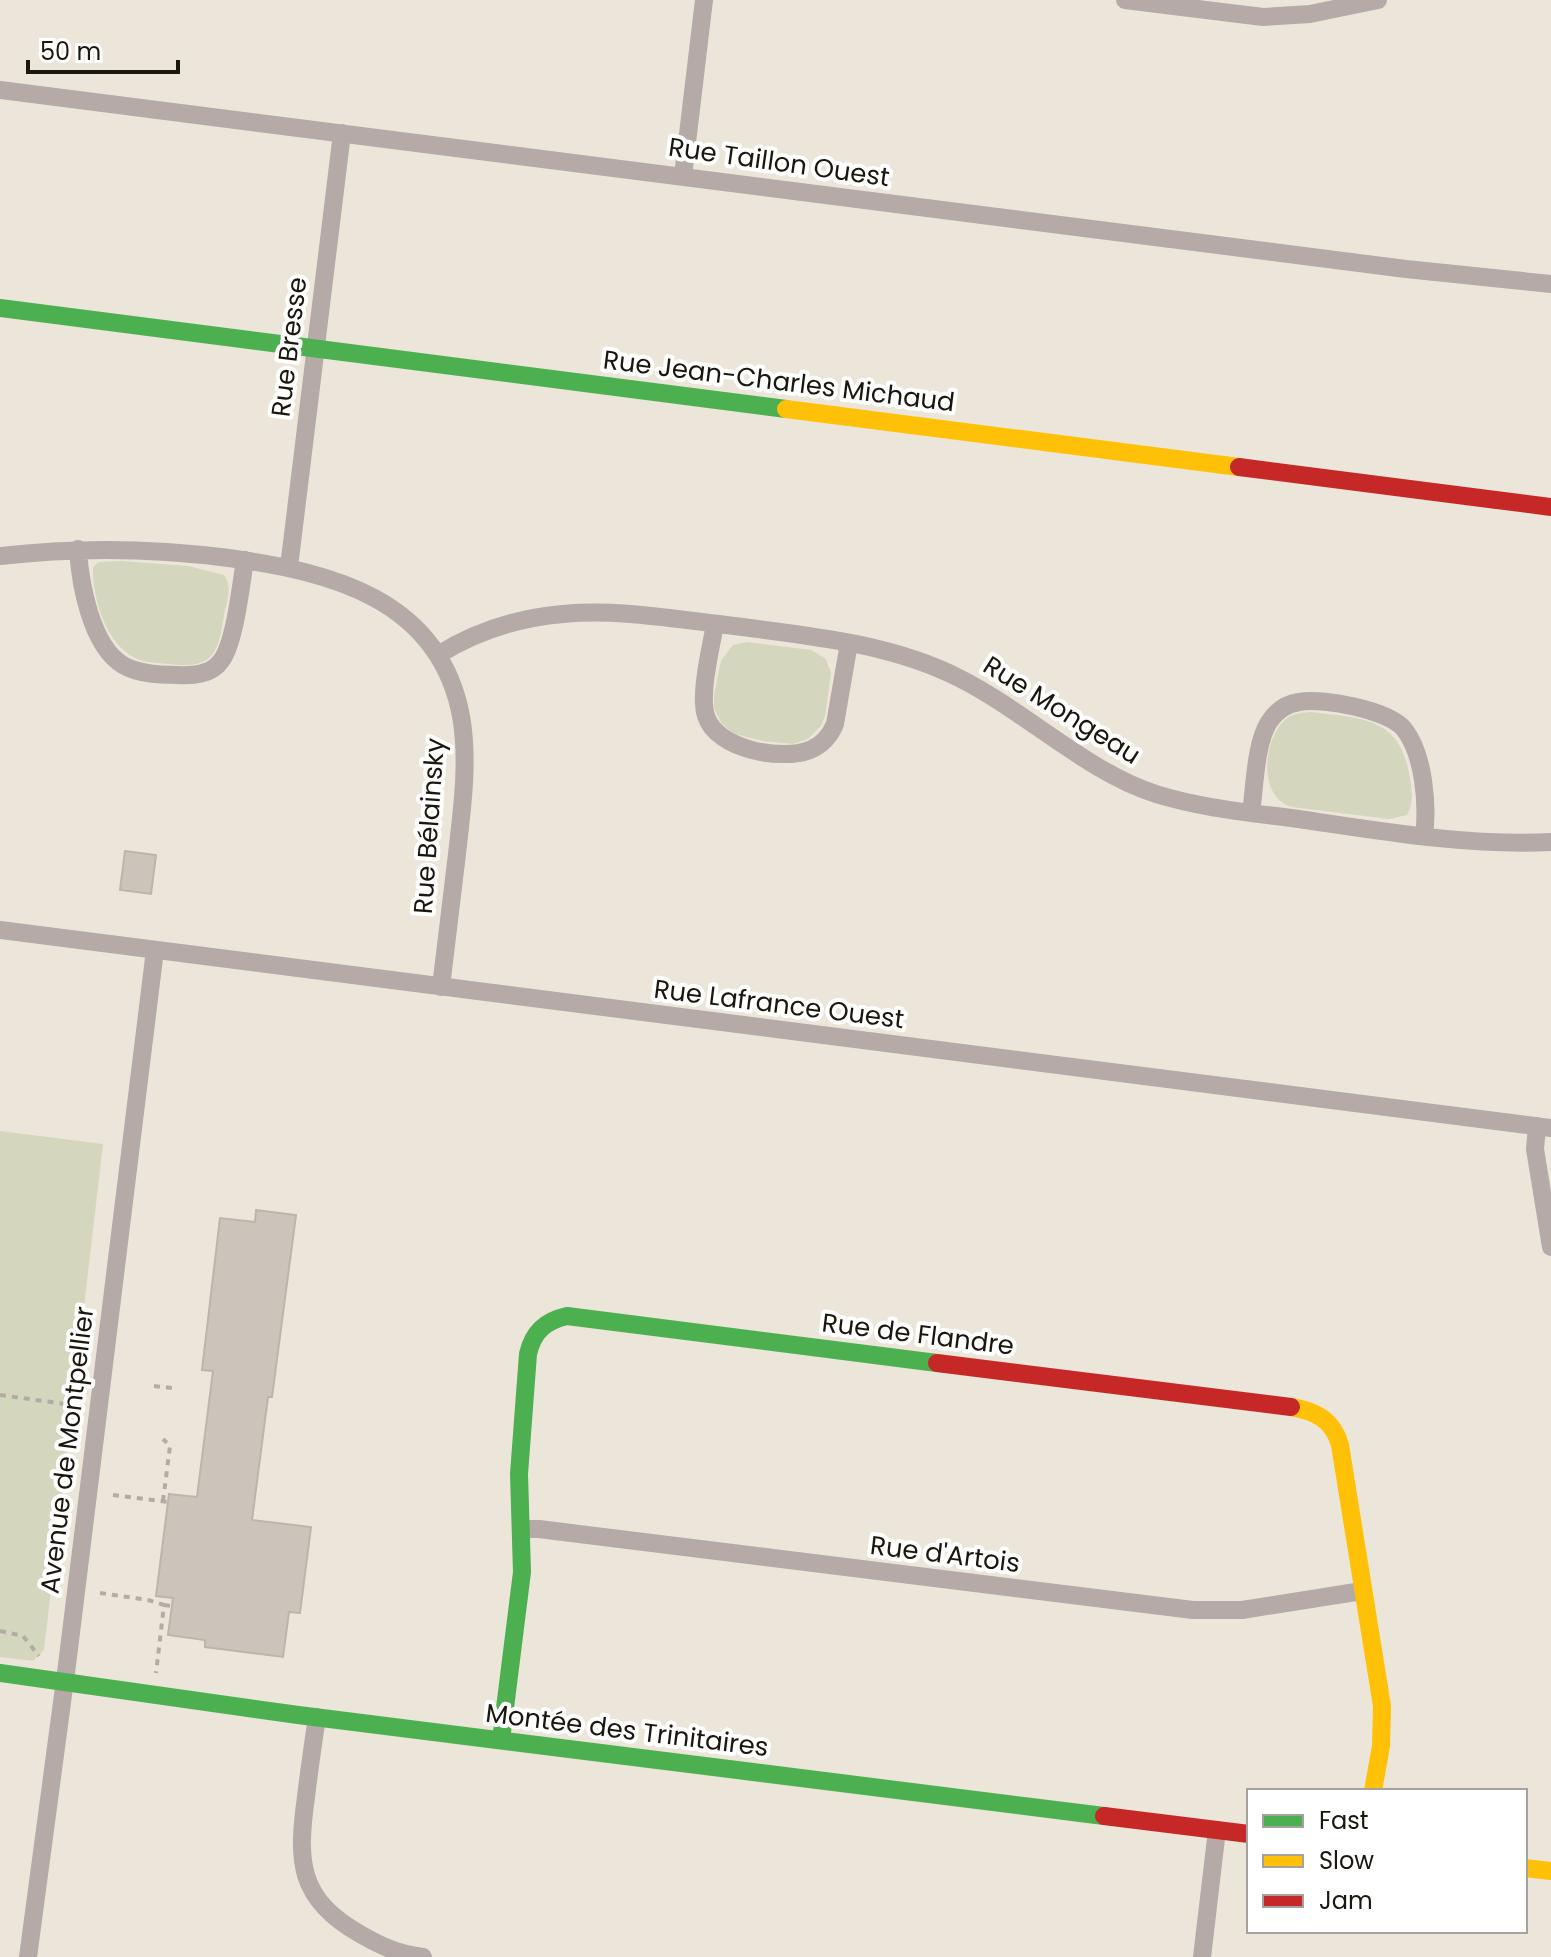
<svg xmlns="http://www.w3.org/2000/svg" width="1551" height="1957" viewBox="0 0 1551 1957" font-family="Poppins,sans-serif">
	<rect width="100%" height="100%" fill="#ebe6d9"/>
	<path fill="#d4d6bd" d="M121 561 188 566 224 575C232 585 228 598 225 610 222 624 221 645 211 656 200 667 184 666 170 664 161 663 149 663 140 660 108 649 94 603 93 573V567L99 562Z
		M747 642 811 650 826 659 831 673 825 716 821 726 808 739 793 744 763 741 735 734 722 724 714 708V695L721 661 733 645Z
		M1311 712C1363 719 1400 716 1410 778 1412 791 1414 803 1407 815L1389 819 1292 807C1257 798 1263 738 1286 719 1293 713 1302 713 1311 712Z
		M0 1131 103 1144 44 1650 33 1661 0 1657Z"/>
	<path fill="#cbc4bb" stroke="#bbb5ac" stroke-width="2" d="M125 851 156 855 151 894 120 890Z
		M256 1210 296 1215 272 1397H268L252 1520 311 1527 300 1613 289 1612 283 1657 205 1647V1640L168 1635 173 1598 156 1596 169 1494 197 1497 213 1371 202 1370 220 1218 255 1222Z"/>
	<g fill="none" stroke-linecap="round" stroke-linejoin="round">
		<path stroke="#b4aba7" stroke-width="4" stroke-dasharray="6 6" stroke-linecap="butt" d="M154 1386 172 1388
			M0 1395 80 1406
			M113 1495 168 1502
			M163 1501 170 1446 163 1439
			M100 1593 148 1600 164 1605 156 1673
			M164 1605 172 1606
			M0 1631 23 1636 39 1656"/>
		<path stroke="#b5aaa7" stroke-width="18" d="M1125 0 1263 17 1310 14 1378 0
			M0 90 1406 269 1551 284
			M683 176 704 0
			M78 549C80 583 91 646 123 665 138 674 159 675 177 675 193 676 211 675 221 661 235 643 241 584 245 560
			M0 556C77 547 152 548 229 558 331 572 439 599 461 716 469 761 462 809 457 854 452 899 446 943 441 987
			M289 567 342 133
			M715 624C711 648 699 694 706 716 717 750 781 761 810 750 822 745 830 736 835 724L849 643
			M438 655C476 631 518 618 563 614 615 609 667 618 719 624 799 635 886 641 959 678 1025 711 1087 772 1156 794 1204 809 1256 813 1305 820 1386 832 1469 846 1551 842
			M1251 812C1255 787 1255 744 1269 722 1276 711 1286 704 1299 702 1321 697 1389 710 1404 729 1424 754 1428 805 1424 836
			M0 930 1551 1128
			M1537 1126 1535 1149 1551 1247
			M522 1529H539L1193 1610H1242L1362 1591
			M317 1717C313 1744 309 1771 306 1797 297 1861 298 1899 360 1934 381 1946 398 1954 423 1957
			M28 1957 67 1665 155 950
			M1202 1957 1217 1830"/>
		<path stroke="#4caf50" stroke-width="18" d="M0 308 786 409
			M0 1673 298 1715 1104 1816
			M501 1740 522 1572 519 1474 528 1354C533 1332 545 1321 567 1316L937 1363"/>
		<path stroke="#ffc107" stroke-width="18" d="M786 409 1239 467
			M1291 1407C1316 1411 1333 1420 1340 1445L1382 1706 1381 1746 1373 1791
			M1525 1868 1551 1871"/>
		<path stroke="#c62828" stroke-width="18" d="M1239 467 1551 507
			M937 1363 1291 1407
			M1104 1816 1249 1834"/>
	</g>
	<g text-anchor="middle" stroke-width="8" stroke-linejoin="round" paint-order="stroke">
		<g font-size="26" fill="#1a170f" stroke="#fff">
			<text transform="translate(779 162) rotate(8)" y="9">Rue Taillon Ouest</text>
			<text transform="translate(289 347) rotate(-83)" y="9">Rue Bresse</text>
			<text transform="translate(779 381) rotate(7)" y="9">Rue Jean-Charles Michaud</text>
			<text transform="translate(1062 710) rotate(32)" y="9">Rue Mongeau</text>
			<text transform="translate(429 826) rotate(-86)" y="9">Rue Bélainsky</text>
			<text transform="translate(779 1004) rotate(7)" y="9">Rue Lafrance Ouest</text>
			<text transform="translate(918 1334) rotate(7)" y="9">Rue de Flandre</text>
			<text transform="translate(67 1450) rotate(-83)" y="9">Avenue de Montpellier</text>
			<text transform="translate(945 1554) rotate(7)" y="9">Rue d'Artois</text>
			<text transform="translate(627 1730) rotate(7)" y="9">Montée des Trinitaires</text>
		</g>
	</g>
	<rect x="1247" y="1789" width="280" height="144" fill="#ffffff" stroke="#a3a29f" stroke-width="2"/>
	<rect x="1263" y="1815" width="40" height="12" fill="#4caf50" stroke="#a3a29f" stroke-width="2"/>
	<text x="1319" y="1829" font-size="24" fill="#1a170f">Fast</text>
	<rect x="1263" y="1855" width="40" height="12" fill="#ffc107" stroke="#a3a29f" stroke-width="2"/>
	<text x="1319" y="1869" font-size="24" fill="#1a170f">Slow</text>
	<rect x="1263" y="1895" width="40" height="12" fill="#c62828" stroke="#a3a29f" stroke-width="2"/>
	<text x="1319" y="1909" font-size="24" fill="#1a170f">Jam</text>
	<path d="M28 60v12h150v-12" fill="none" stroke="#1a170f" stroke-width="4"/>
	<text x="40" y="60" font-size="24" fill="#1a170f" stroke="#ffffff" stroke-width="6" paint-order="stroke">50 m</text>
</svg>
